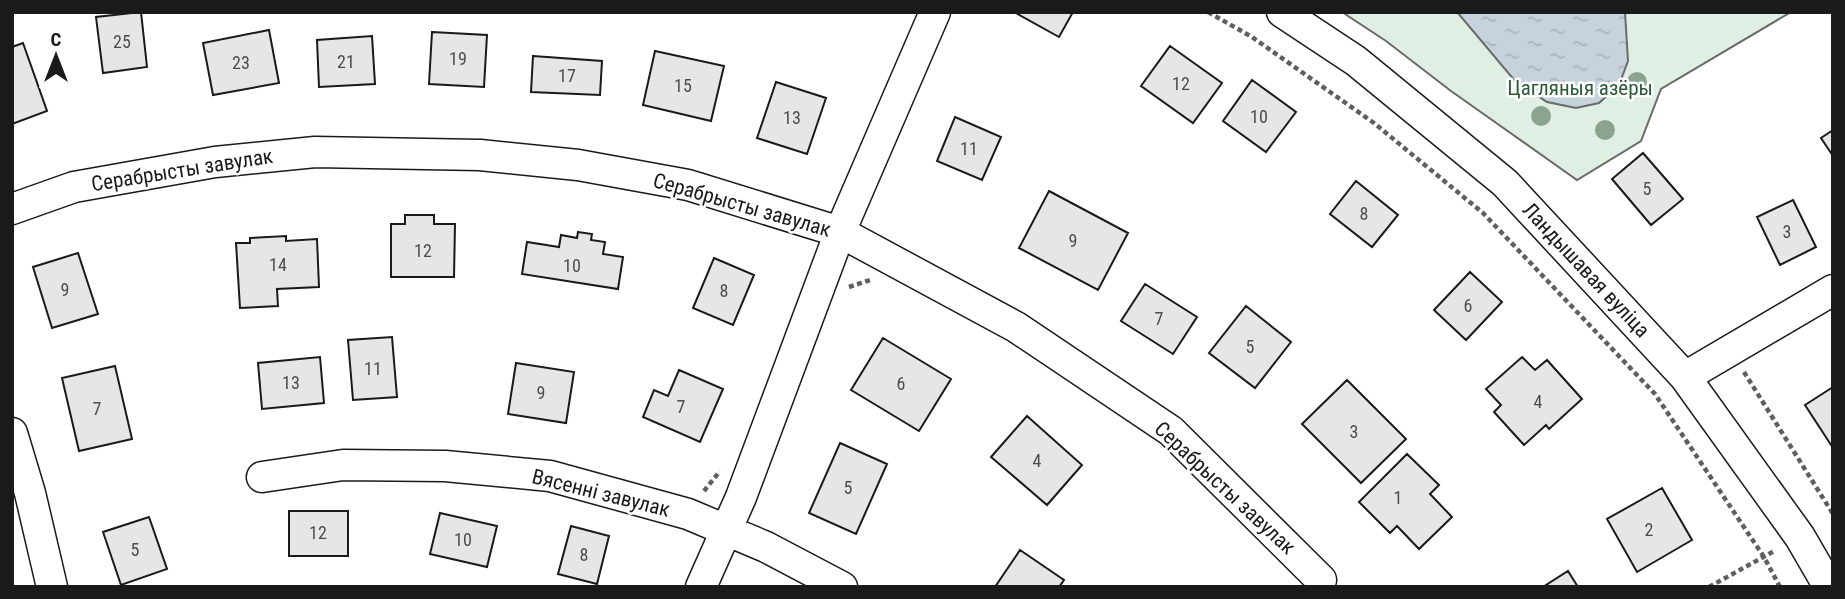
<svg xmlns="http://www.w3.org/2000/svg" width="1845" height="599" viewBox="0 0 1845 599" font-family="'Roboto Condensed',sans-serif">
	<defs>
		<pattern id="water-ripples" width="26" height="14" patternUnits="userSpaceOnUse" patternTransform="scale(1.75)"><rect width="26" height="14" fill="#c6d2dc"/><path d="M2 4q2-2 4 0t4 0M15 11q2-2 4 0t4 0" fill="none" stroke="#aab4bc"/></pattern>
	</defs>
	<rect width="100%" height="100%" fill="#fff"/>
	<path fill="#e0efe3" stroke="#6a6a6a" stroke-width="2" d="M1342 12H1791L1661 89 1641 141 1577 180 1451 91 1386 41Z"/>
	<path fill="url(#water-ripples)" stroke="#6a6a6a" stroke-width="2" d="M1457 12H1625L1628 61 1619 85 1599 103 1576 108 1547 102 1515 81Z"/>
	<path fill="#e6e6e6" stroke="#1a1a1a" stroke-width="2" d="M141 12 147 67 103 73 96 17Z
		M1014 12H1073L1059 37Z
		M269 30 279 83 213 95 203 43Z
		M432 32 487 35 484 87 429 84Z
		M372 36 375 84 319 87 317 40Z
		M23 43 47 111 12 124V47Z
		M1170 46 1222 83 1193 123 1141 86Z
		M655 51 724 66 711 121 643 105Z
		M533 56 602 61 600 95 531 92Z
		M1252 80 1296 112 1266 152 1223 121Z
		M776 82 826 98 807 154 757 138Z
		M955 117 1001 137 982 180 937 161Z
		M1833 130V156L1821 138Z
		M1643 153 1683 199 1651 225 1612 179Z
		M1356 181 1398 215 1372 247 1330 214Z
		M1049 191 1128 233 1098 290 1019 248Z
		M1793 200 1816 247 1780 265 1757 217Z
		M405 215H434V224H455L454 277H391V224H405Z
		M578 232 592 234 591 240 605 242 603 254 623 257 618 289 522 274 527 242 559 247 561 235 577 238Z
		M286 236V241L317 239 319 287 277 289 278 306 240 308 236 243H250V238Z
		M78 253 98 314 52 328 33 267Z
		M714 258 754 275 733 325 693 308Z
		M1470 272 1502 302 1466 340 1434 310Z
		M1145 284 1197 317 1173 354 1121 321Z
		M1246 306 1291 342 1255 388 1209 353Z
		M392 337 397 397 353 400 348 340Z
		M883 338 951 379 919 431 851 390Z
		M320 357 324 403 262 409 258 363Z
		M1522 357 1535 370 1547 360 1582 399 1549 429 1546 425 1524 445 1494 412 1501 405 1486 389Z
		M516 363 574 372 566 423 508 414Z
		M115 366 132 439 79 451 62 378Z
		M679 370 723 389 700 442 643 417 654 390 668 396Z
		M1347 380 1406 439 1361 483 1302 424Z
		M1833 387V448L1805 405Z
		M1027 416 1082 465 1047 505 991 457Z
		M840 443 887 464 856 534 809 513Z
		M1407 454 1439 485 1430 494 1452 517 1419 549 1397 526 1390 533 1359 502Z
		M1662 488 1692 540 1637 572 1607 519Z
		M289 511H348V556H289Z
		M440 513 497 526 487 567 430 554Z
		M149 517 167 569 121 585 103 532Z
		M571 526 609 536 597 584 558 574Z
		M1020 550 1064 580 1059 587H995Z
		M1568 571 1578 587H1543Z"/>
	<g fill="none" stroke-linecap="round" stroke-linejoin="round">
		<g stroke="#1a1a1a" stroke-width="33">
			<path id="minor" d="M1282 12 1356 61 1505 183 1685 377 1800 537 1829 587
				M12 209 74 187 215 162 315 152 480 155 578 165 688 185 840 232 1016 327 1171 431 1321 580
				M1685 377 1833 290
				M12 433 30 493 52 587
				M262 477 343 465 445 466 550 476 688 514 766 547 842 587
				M701 587 741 497 840 232 935 12"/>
		</g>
		<path stroke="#5f5f5f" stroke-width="4.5" stroke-dasharray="5 3.5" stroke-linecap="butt" d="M1208 12 1252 37 1374 123 1483 213 1655 394 1764 557 1780 587
			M1787 12 1788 14
			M849 287 870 280
			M1744 372 1833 514
			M704 491 720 471
			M1709 587 1776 550"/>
		<use href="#minor" stroke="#fff" stroke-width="30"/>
	</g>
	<g fill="#8aa48f">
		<circle cx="1637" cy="82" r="10"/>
		<circle cx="1541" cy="116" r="10"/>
		<circle cx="1605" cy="130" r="10"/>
	</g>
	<g text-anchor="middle" stroke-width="5" stroke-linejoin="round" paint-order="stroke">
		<g font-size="18" fill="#4d4d4d">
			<text x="122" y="48">25</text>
			<text x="458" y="65">19</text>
			<text x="346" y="68">21</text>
			<text x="241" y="69">23</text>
			<text x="567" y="82">17</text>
			<text x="1181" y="90">12</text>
			<text x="683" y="92">15</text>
			<text x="1259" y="123">10</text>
			<text x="792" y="124">13</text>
			<text x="969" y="155">11</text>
			<text x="1647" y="195">5</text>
			<text x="1364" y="220">8</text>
			<text x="1787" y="238">3</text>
			<text x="1073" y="247">9</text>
			<text x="423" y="257">12</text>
			<text x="278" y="271">14</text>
			<text x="572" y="272">10</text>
			<text x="65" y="296">9</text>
			<text x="724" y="297">8</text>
			<text x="1468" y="312">6</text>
			<text x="1159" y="325">7</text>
			<text x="1250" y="353">5</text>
			<text x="373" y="375">11</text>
			<text x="291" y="389">13</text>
			<text x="901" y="390">6</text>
			<text x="541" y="399">9</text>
			<text x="1538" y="408">4</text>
			<text x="681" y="413">7</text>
			<text x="97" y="415">7</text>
			<text x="1354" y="438">3</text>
			<text x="1037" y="467">4</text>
			<text x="848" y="494">5</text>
			<text x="1398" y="504">1</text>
			<text x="1649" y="536">2</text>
			<text x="318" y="539">12</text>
			<text x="463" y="546">10</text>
			<text x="135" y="556">5</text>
			<text x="584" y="561">8</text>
		</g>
		<g font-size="21" fill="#2b5a34" stroke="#fff">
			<text x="1580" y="95">Цагляныя азёры</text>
		</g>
		<g font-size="21" fill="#1a1a1a" stroke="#fff">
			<text transform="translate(182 170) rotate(-9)" y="7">Серабрысты завулак</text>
			<text transform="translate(742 205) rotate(16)" y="7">Серабрысты завулак</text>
			<text transform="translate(1586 270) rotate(47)" y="7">Ландышавая вуліца</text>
			<text transform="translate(1225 488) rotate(43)" y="7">Серабрысты завулак</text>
			<text transform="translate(601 493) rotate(14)" y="7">Вясенні завулак</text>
		</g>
	</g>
	<rect width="1845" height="599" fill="none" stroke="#1a1a1a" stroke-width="28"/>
	<g transform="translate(56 56)" stroke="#ffffff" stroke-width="5" paint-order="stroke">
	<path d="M0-5L12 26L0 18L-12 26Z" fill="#1a1a1a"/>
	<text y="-10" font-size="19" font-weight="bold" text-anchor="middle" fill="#1a1a1a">С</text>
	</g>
</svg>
